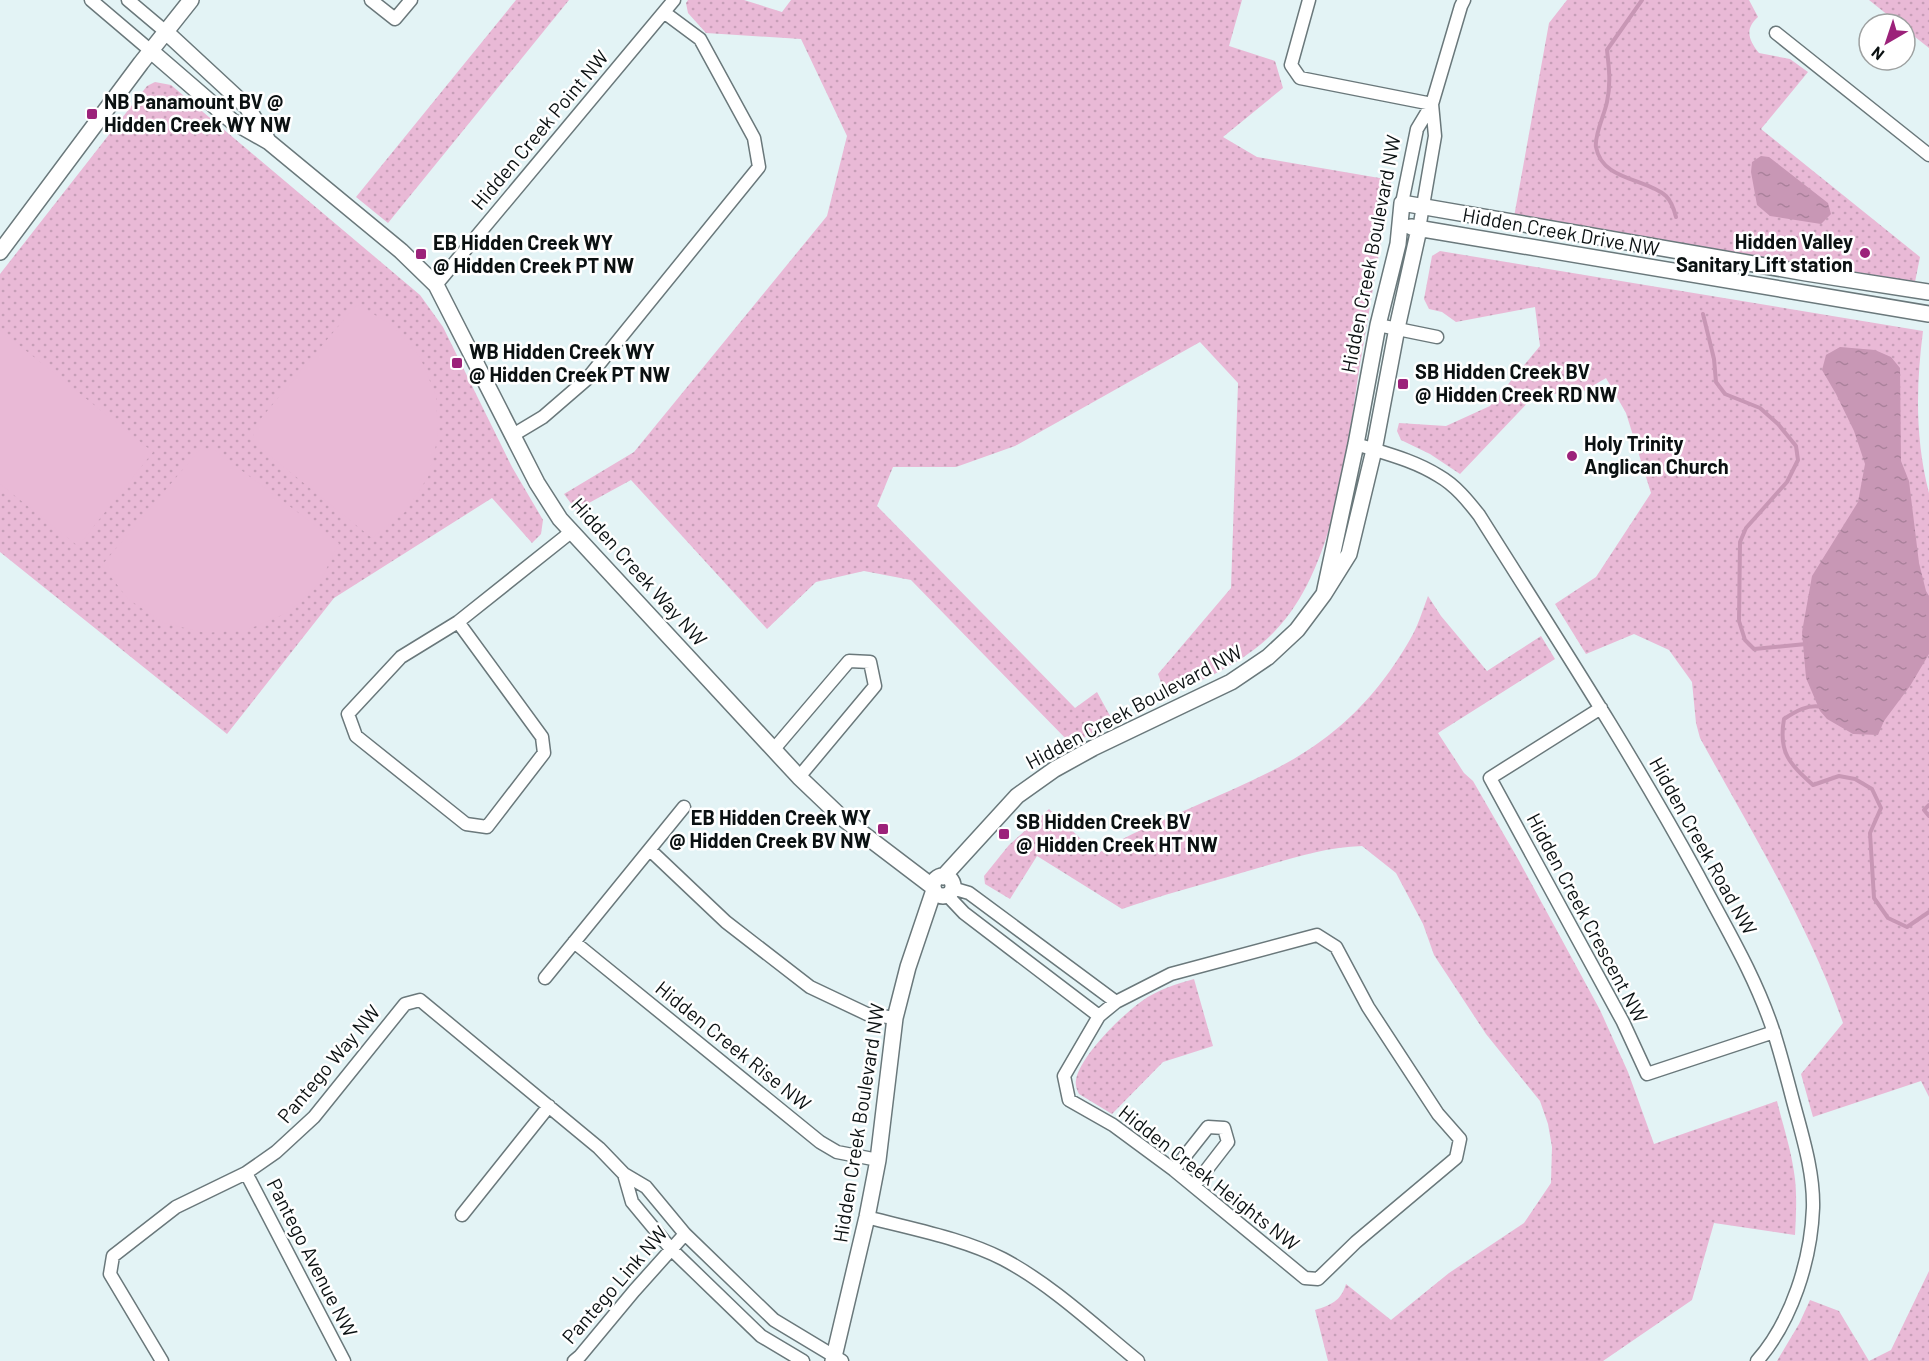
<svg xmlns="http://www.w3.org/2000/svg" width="1929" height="1361" viewBox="0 0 1929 1361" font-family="Barlow,sans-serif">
	<defs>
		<pattern id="park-dots" width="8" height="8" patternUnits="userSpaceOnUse" patternTransform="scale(1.5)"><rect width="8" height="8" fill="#e9b9d6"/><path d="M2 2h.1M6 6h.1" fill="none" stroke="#c69eb7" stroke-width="1.8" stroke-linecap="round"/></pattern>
		<pattern id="water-ripples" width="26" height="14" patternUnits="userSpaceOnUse" patternTransform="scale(1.5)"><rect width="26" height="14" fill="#c897b5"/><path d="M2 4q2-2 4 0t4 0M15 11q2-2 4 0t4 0" fill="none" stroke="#aa819b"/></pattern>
	</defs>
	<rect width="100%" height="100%" fill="#e3f3f5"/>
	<path fill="url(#park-dots)" d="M516 0H569L388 223 356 197Z
		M688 0H744L782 12 791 0H1242L1229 46 1275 61 1283 88 1223 137 1257 157 1391 180C1381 241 1371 302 1360 364 1347 447 1336 569 1274 632 1244 663 1205 679 1166 696L1158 674 1231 588 1238 383 1200 342 1015 446 956 467H893L877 506 1075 708 1097 692 1114 723 1071 744 911 580 864 571 816 582 767 629 631 480 576 510 564 494 634 452 827 216 847 136 801 39 706 33 688 13 686 3Z
		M1567 0H1749L1758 17C1744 29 1749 41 1759 53L1790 59 1808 72 1761 129 1920 257 1915 282 1514 217 1549 23Z
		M1869 0H1929V48L1905 29V24H1899Z
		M155 82 171 85 420 295 443 327 512 467 543 520 541 534 532 543 492 498 334 598 227 734 0 552V274L147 86Z
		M1440 251 1923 331C1916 385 1915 439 1929 493V1097L1921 1081 1813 1117 1801 1074 1843 1023C1808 923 1751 831 1700 738L1696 723 1692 682 1669 650 1634 634 1586 654 1555 604 1596 577 1651 493 1626 413 1606 378 1584 391 1534 396 1460 474 1430 454 1401 440 1397 431 1399 423 1446 426 1490 406 1540 346 1535 307 1456 322 1442 312 1429 309 1424 299 1432 256Z
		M1428 596 1441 616 1487 671 1541 636 1555 659 1438 733 1464 773 1473 781 1518 859 1600 1010 1628 1072 1654 1144 1777 1101C1783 1126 1792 1152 1795 1179 1797 1197 1796 1216 1795 1235L1714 1223 1692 1300 1603 1361H1328L1315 1310C1331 1305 1341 1301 1346 1284L1391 1320 1449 1273 1524 1223 1551 1183 1552 1147 1548 1124 1540 1101 1486 1034 1434 955 1423 924 1396 873 1362 846C1321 847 1281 862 1241 873 1201 885 1162 895 1122 909L1037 856 1010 899 985 884 984 876 1009 845 1049 809 1097 854C1127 834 1162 821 1195 806 1238 787 1283 769 1321 741 1358 715 1391 675 1413 634 1419 623 1423 609 1428 596Z
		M1194 979 1213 1046 1163 1062 1112 1114 1079 1094C1077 1090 1075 1085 1076 1080 1080 1056 1122 1015 1142 1001 1157 990 1176 984 1194 979Z
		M1929 1271V1361H1777L1799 1324 1810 1300 1839 1311 1869 1361 1891 1350Z"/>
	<path fill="#e9b9d6" d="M357 304 393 326 420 357 436 396 438 437 428 477 405 512 372 538 254 443 253 428Z
		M0 330 153 452 78 546 0 484Z
		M201 448 214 450 339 543 320 582 289 612 249 629 206 633 164 623 128 599 102 565Z"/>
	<path fill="url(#water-ripples)" d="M1761 156 1769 157 1828 203 1831 214 1821 224 1770 216 1757 205 1751 172 1752 162Z
		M1840 347 1875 350 1891 357 1900 368 1901 461 1909 481 1919 563 1926 591 1929 596V654L1910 686 1884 721 1878 735 1853 734 1827 719 1820 711 1806 678 1802 632 1812 576 1858 502 1865 464 1854 431 1836 394 1822 370 1826 355Z"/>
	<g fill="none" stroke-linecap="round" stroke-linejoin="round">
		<path stroke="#c897b5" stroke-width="4" d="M1642 0 1607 50C1609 67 1611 84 1607 102 1605 113 1594 136 1596 147 1602 181 1646 178 1666 196 1672 202 1674 209 1676 217
			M1703 314 1714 359 1716 382 1725 394 1760 408 1778 424 1796 446 1798 460 1787 482 1746 528 1740 542 1739 621 1745 640 1754 649 1806 644
			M1822 707C1808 704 1796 711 1784 719 1778 753 1790 764 1813 785L1839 776 1855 779 1872 789 1881 808 1870 833 1874 898 1888 918 1907 927 1929 912
			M1929 805 1924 810 1929 816"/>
		<g stroke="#6a787b" stroke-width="15">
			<path id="minor" d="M91 0 151 51
				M128 0 166 32
				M371 0 395 19 411 0
				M1309 0 1291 65 1300 78 1432 104
				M1776 33 1929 155
				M1402 203 1417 129 1432 104 1461 6 1464 0
				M1419 229 1435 136 1432 104
				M436 285 674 0
				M1378 325 1437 337
				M513 435 543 417 587 379 759 167 754 138 700 39 665 13
				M1356 444C1384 453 1414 460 1439 476 1455 485 1468 501 1479 515 1554 634 1631 752 1698 875 1725 926 1756 977 1774 1033 1781 1055 1787 1078 1793 1101 1802 1135 1814 1172 1813 1208 1811 1260 1792 1321 1757 1361
				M458 622 542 737 544 753 487 827 466 824 356 736 348 714 401 657 458 622 571 532
				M1601 708 1490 778 1623 1022 1647 1074 1774 1032
				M774 749 849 661 870 662 875 686 799 777
				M650 850 726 922 810 987 867 1014 895 1018
				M952 888 969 893 1116 1002
				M947 895 964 913 1099 1016
				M1317 935 1336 947 1368 1007 1438 1114 1460 1139 1456 1158 1356 1242 1318 1279 1305 1278 1174 1170 1113 1125 1069 1100 1064 1076 1099 1016 1116 1002 1171 974Z
				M574 942 820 1142 837 1152 878 1160
				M545 978 684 807
				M1174 1170 1208 1127 1224 1128 1228 1142 1194 1186
				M246 1173 344 1361
				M624 1174 632 1202 671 1249 761 1336 803 1361
				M462 1215 549 1106
				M867 1217C911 1229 962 1238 1003 1259 1052 1285 1095 1326 1138 1361
				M162 1361 110 1274 113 1256 176 1207 246 1173 276 1152 314 1117 405 1004 420 1000 599 1148 624 1174 646 1187 685 1234 774 1320 842 1361
				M574 1361 580 1356 634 1291 685 1234"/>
		</g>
		<g stroke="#6a787b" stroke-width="18">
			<path id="tertiary" d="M166 32 247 107 267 139
				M151 51 232 121 269 142 401 251 436 285 537 483 560 519 799 777 841 817 933 887
				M1411 227 1929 314
				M0 252 141 63 191 0
				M1324 594 1356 444 1378 325 1398 244 1402 203 1806 273 1929 292
				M933 886a10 10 0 1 1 20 0a10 10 0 1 1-20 0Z
				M943 877 1017 796 1055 769 1093 748 1231 682 1268 657 1297 630 1324 594 1349 554 1374 450 1397 328 1419 229
				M833 1361 867 1217 878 1160 895 1018 908 967 934 890"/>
		</g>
		<use href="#minor" stroke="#fff" stroke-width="12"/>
		<use href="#tertiary" stroke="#fff" stroke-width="15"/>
	</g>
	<g fill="#9c227a" stroke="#fff" stroke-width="2">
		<rect x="86" y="108" width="12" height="12" rx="3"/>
		<circle cx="1865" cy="253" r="6"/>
		<rect x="415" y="248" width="12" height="12" rx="3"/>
		<rect x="451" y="357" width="12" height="12" rx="3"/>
		<rect x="1397" y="378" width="12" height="12" rx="3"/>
		<circle cx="1572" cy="456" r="6"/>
		<rect x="877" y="823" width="12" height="12" rx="3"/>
		<rect x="998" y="828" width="12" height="12" rx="3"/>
	</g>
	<g text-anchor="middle" stroke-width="5" stroke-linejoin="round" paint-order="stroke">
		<g font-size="20" font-weight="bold" fill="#0b1112" stroke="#fff" text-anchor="start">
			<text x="104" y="109">NB Panamount BV @<tspan x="104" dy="23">Hidden Creek WY NW</tspan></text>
			<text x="1853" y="249" text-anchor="end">Hidden Valley<tspan x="1853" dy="23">Sanitary Lift station</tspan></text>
			<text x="433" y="250">EB Hidden Creek WY<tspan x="433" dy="23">@ Hidden Creek PT NW</tspan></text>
			<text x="469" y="359">WB Hidden Creek WY<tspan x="469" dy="23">@ Hidden Creek PT NW</tspan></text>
			<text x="1415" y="379">SB Hidden Creek BV<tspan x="1415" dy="23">@ Hidden Creek RD NW</tspan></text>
			<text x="1584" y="451">Holy Trinity<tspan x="1584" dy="23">Anglican Church</tspan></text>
			<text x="871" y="825" text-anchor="end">EB Hidden Creek WY<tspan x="871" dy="23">@ Hidden Creek BV NW</tspan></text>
			<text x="1016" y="829">SB Hidden Creek BV<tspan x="1016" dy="23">@ Hidden Creek HT NW</tspan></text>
		</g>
		<g font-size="20" fill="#0b1112" stroke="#fff">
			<text transform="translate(540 130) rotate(-50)" y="7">Hidden Creek Point NW</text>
			<text transform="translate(1561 232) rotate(10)" y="7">Hidden Creek Drive NW</text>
			<text transform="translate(1371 254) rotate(-79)" y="7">Hidden Creek Boulevard NW</text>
			<text transform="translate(639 572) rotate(48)" y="7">Hidden Creek Way NW</text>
			<text transform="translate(1134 707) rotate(-28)" y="7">Hidden Creek Boulevard NW</text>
			<text transform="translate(1703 846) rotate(61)" y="7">Hidden Creek Road NW</text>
			<text transform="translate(1587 918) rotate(62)" y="7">Hidden Creek Crescent NW</text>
			<text transform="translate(733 1046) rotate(39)" y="7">Hidden Creek Rise NW</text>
			<text transform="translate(329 1064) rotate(-50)" y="7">Pantego Way NW</text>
			<text transform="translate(859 1123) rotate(-81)" y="7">Hidden Creek Boulevard NW</text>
			<text transform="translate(1209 1178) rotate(38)" y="7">Hidden Creek Heights NW</text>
			<text transform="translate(312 1258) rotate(63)" y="7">Pantego Avenue NW</text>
			<text transform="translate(615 1285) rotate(-49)" y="7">Pantego Link NW</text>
		</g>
	</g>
	<g transform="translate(1887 42) rotate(219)"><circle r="28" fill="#ffffff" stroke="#9da0a0" stroke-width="1.5"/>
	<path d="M0-4.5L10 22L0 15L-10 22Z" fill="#9c227a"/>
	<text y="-9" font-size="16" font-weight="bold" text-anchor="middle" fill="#0b1112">N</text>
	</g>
</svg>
